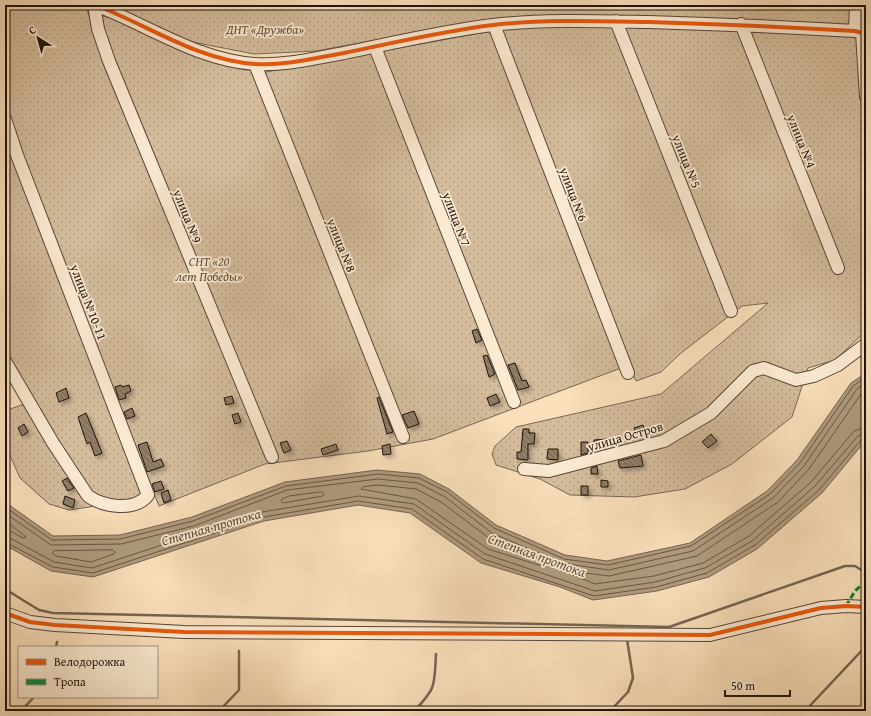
<svg xmlns="http://www.w3.org/2000/svg" width="871" height="716" viewBox="0 0 871 716" font-family="'Gentium Book Plus',serif">
	<defs>
		<pattern id="park-dots" width="8" height="8" patternUnits="userSpaceOnUse"><rect width="8" height="8" fill="#d4bc9c"/><path d="M2 2h.1M6 6h.1" fill="none" stroke="#b6a185" stroke-width="1.8" stroke-linecap="round"/></pattern>
		<pattern id="building-back-hatch" width="6" height="6" patternUnits="userSpaceOnUse"><rect width="6" height="6" fill="#907d66"/><path d="M-1 5l2 2M0 0l6 6M5-1l2 2" fill="none" stroke="#756552"/></pattern>
		<filter id="shadow"><feDropShadow dx="3" dy="3" stdDeviation="2" flood-color="#0004"/></filter>
	</defs>
	<rect width="100%" height="100%" fill="#f9dfba"/>
	<filter id="stains"><feTurbulence type="fractalNoise" baseFrequency=".005" numOctaves="4"/><feColorMatrix values="0 0 0 0 .2 0 0 0 0 .09 0 0 0 0 .02 0 0 0 .5 -.17"/></filter>
	<radialGradient id="worn" r=".72"><stop offset=".6" stop-color="#630" stop-opacity="0"/><stop offset="1" stop-color="#630" stop-opacity=".3"/></radialGradient>
	<path fill="url(#park-dots)" stroke="#7a6854" d="M9 5H85L91 20 109 15 227 63 266 72 519 26 590 25 843 33 866 37V331L835 360 808 368 792 417 732 464 685 489 634 497 570 495 540 479 496 465 492 454 495 446 516 427 661 394 768 303 742 306 681 353 661 372 636 381 629 365 433 439 368 451 265 464 159 506 154 493 143 499 69 510 49 504 20 478 5 444V411L32 401 5 348V31Z
		M112 5H866V31L464 24 316 51 254 54 182 40Z"/>
	<path fill="#af9a7e" stroke="#756450" d="M866 373V440L822 493 757 549 709 577 657 591 593 600 560 587 481 563 410 513 358 505 264 521 93 577 51 571 5 545V502L53 536 120 535 192 517 285 482 377 470 420 474 449 489 496 525 565 555 607 561 690 543 767 491 797 460 851 383Z"/>
	<g fill="none" stroke-linecap="round" stroke-linejoin="round">
		<path stroke="#675644" stroke-width="1" d="M866 390 861 394 809 469 778 502 697 556 609 576 569 571 568 573 595 584 654 576 703 563 749 536 811 482 854 431 866 427
			M378 485 416 489 441 502 489 538 546 563 547 566 545 567 488 549 416 499 361 489 363 487Z
			M322 492 324 494 323 496 283 503 281 501 282 499 289 496Z
			M5 507 52 540 120 539 193 521 286 486 378 474 419 478 447 492 494 528 564 559 608 565 691 546 770 494 800 463 853 386 866 377
			M5 513 51 545 121 544 194 526 287 490 378 479 418 483 445 497 492 533 561 563 609 570 693 551 773 498 804 466 857 389 866 383
			M5 520 26 537 23 538 12 532 5 531
			M5 537 10 538 54 562 92 568 262 512 359 496 414 504 485 554 595 591 655 582 705 568 752 541 815 486 858 436 866 433
			M5 542 53 567 93 573 264 517 358 501 412 509 483 559 594 596 656 587 707 573 755 545 819 490 861 440 866 438
			M113 550 115 552 114 554 91 562 56 556 52 553 54 551Z"/>
		<path stroke="#756450" stroke-width="2.5" d="M5 589 39 610 53 613 669 627 845 566H855L866 573
			M56 647 57 642
			M21 711 34 697
			M219 711 239 690V651
			M414 711C437 687 434 686 436 654
			M610 711 628 692 633 678 627 639
			M805 711 866 646"/>
	</g>
	<path fill="url(#building-back-hatch)" stroke="#1f130b" filter="url(#shadow)" d="M477 329 482 340 476 343 472 331Z
		M487 355 495 374 489 377 483 356Z
		M515 363 522 381 526 380 529 387 518 390 508 365Z
		M121 385 122 387 129 385 131 391 125 394 126 398 119 400 115 387Z
		M66 388 69 398 59 402 56 393Z
		M496 394 500 402 490 406 487 398Z
		M232 396 234 403 226 405 224 398Z
		M379 397 393 432 387 434 377 398Z
		M132 408 135 416 127 419 124 412Z
		M414 411 419 424 408 428 402 415Z
		M86 413 102 453 95 456 90 442 87 444 78 417Z
		M238 413 241 422 235 424 232 415Z
		M24 424 28 432 22 436 18 428Z
		M643 425 646 434 637 437 634 428Z
		M523 429H529V433H535L534 444H528V460L517 459V452H521Z
		M711 434 717 441 708 448 702 442Z
		M608 439V446L594 447V440Z
		M287 441 291 450 284 453 280 443Z
		M147 442 153 462 161 459 164 466 147 472 138 445Z
		M581 442H588V453L581 455Z
		M336 444 338 450 323 455 321 449Z
		M390 444 391 454 383 455 382 446Z
		M548 449H558V460L547 459Z
		M641 455 643 466 620 468 618 461Z
		M597 466 598 474H591V468Z
		M67 478 74 488 68 491 62 481Z
		M601 480 608 481V487H601Z
		M161 481 164 489 155 492 152 484Z
		M581 486H588V495H581Z
		M168 490 171 500 164 503 161 493Z
		M65 496 75 500 73 508 63 504Z"/>
	<g fill="none" stroke-linecap="round" stroke-linejoin="round">
		<g stroke="#564637" stroke-width="14">
			<path id="minor" d="M94 5 98 29 109 61 272 457
				M95 5C148 25 197 60 255 64 285 66 315 58 344 53 393 43 443 31 493 25 545 19 597 21 649 22 718 24 786 27 855 31L866 34
				M616 21 731 311
				M741 24 838 268
				M494 25 628 373
				M855 31 856 5
				M862 33 866 97
				M375 47 514 402
				M255 64 403 437
				M5 119 17 155 148 495C135 512 104 507 88 496L53 443 5 361
				M524 469 549 471 664 441 711 413 753 371 764 368 796 380 814 376 838 365 866 344
				M5 613 30 622 55 625 184 632 710 635 821 608 846 606 866 607"/>
		</g>
		<use href="#minor" stroke="#fbead2" stroke-width="12"/>
		<path stroke="#00873e" stroke-width="3" stroke-dasharray="6 3" stroke-linecap="butt" d="M846 606 855 591 866 581"/>
		<g stroke="#fbead2" stroke-width="6">
			<path id="cycleway" d="M95 5C148 25 197 60 255 64 285 66 315 58 344 53 393 43 443 31 493 25 545 19 597 21 649 22 718 24 786 27 855 31L866 34
				M5 613 30 622 55 625 184 632 710 635 821 608 846 606 866 607"/>
		</g>
		<use href="#cycleway" stroke="#e8590c" stroke-width="4"/>
	</g>
	<g text-anchor="middle" stroke-width="3.5" stroke-linejoin="round" paint-order="stroke">
		<g font-size="13" font-style="italic" fill="#5e4e3e" stroke="#fbead2">
			<text x="265" y="34">ДНТ «Дружба»</text>
			<text x="209" y="266">СНТ «20<tspan x="209" dy="15">лет Победы»</tspan></text>
		</g>
		<g font-size="13" fill="#1f130b" stroke="#fbead2">
			<text transform="translate(802 141) rotate(68)" y="5">улица №4</text>
			<text transform="translate(687 161) rotate(68)" y="5">улица №5</text>
			<text transform="translate(574 194) rotate(69)" y="5">улица №6</text>
			<text transform="translate(188 216) rotate(68)" y="5">улица №9</text>
			<text transform="translate(457 219) rotate(69)" y="5">улица №7</text>
			<text transform="translate(342 245) rotate(68)" y="5">улица №8</text>
			<text transform="translate(89 302) rotate(69)" y="5">улица №10-11</text>
			<text transform="translate(625 436) rotate(-16)" y="5">улица Остров</text>
		</g>
		<g font-size="14" font-style="italic" fill="#60503f" stroke="#fbead2">
			<text transform="translate(211 527) rotate(-16)" y="5">Степная протока</text>
			<text transform="translate(537 555) rotate(20)" y="5">Степная протока</text>
		</g>
	</g>
	<rect width="871" height="716" fill="none" stroke="#f9dfba" stroke-width="20"/>
	<rect x="6" y="6" width="859" height="704" fill="none" stroke="#1f130b" stroke-width="2"/>
	<rect x="10" y="10" width="851" height="696" fill="none" stroke="#1f130b"/>
	<rect x="18" y="646" width="140" height="52" fill="#fbead2" stroke="#a39482"/>
	<rect x="26" y="659" width="20" height="6" fill="#e8590c" stroke="#a39482"/>
	<text x="54" y="666" font-size="12" fill="#1f130b">Велодорожка</text>
	<rect x="26" y="679" width="20" height="6" fill="#00873e" stroke="#a39482"/>
	<text x="54" y="686" font-size="12" fill="#1f130b">Тропа</text>
	<g transform="translate(38 38) rotate(323)" stroke="#fbead2" stroke-width="3" paint-order="stroke">
	<path d="M0-3L7 15L0 10L-7 15Z" fill="#1f130b"/>
	<text y="-6" font-size="11" font-weight="bold" text-anchor="middle" fill="#1f130b">С</text>
	</g>
	<path d="M725 690v6h65v-6" fill="none" stroke="#1f130b" stroke-width="2"/>
	<text x="731" y="690" font-size="12" fill="#1f130b" stroke="#fbead2" stroke-width="3" paint-order="stroke">50 m</text>
	<rect width="100%" height="100%" filter="url(#stains)"/>
	<rect width="100%" height="100%" fill="url(#worn)"/>
</svg>
